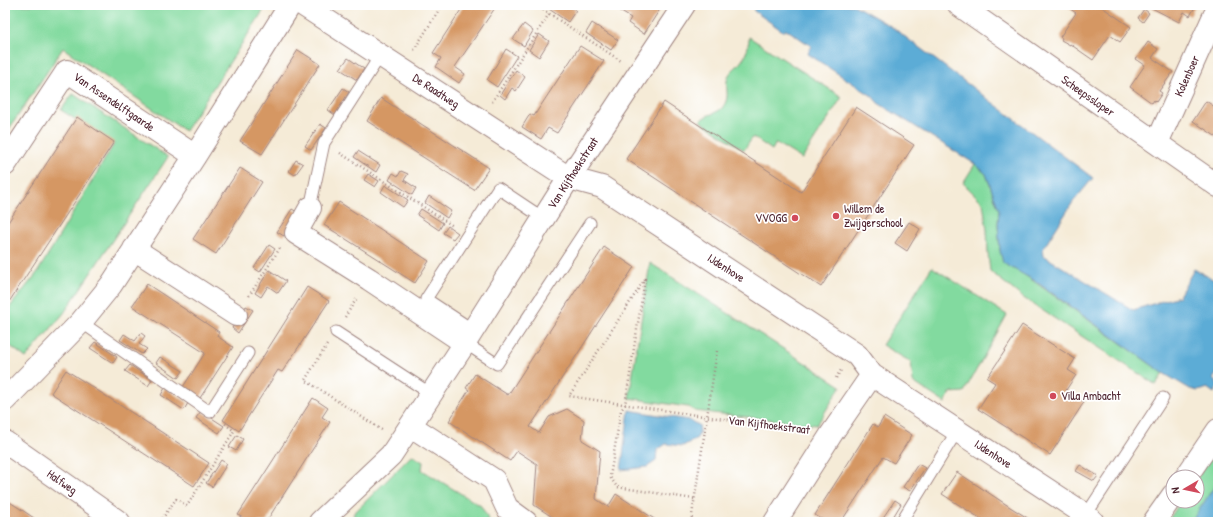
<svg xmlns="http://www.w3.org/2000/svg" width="1223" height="527" viewBox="0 0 1223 527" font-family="'Patrick Hand',sans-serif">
	<rect width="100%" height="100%" fill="#fff"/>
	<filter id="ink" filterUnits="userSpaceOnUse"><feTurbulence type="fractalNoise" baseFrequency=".025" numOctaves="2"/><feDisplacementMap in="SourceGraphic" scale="8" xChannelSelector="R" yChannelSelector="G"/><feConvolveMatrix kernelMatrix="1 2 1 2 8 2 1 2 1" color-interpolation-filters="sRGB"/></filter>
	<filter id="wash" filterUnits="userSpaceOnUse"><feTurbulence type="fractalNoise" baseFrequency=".012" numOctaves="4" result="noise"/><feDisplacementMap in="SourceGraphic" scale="16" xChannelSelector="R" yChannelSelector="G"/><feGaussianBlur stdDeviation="0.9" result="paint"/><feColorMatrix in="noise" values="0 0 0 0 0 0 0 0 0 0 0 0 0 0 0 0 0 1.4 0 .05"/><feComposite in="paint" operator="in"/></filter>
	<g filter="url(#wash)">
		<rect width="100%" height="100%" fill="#f5ebd7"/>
		<path fill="#82da9f" stroke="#667c65" d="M5 5H267L185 131 63 48 5 135Z
			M749 37 842 97 802 159 776 143 772 150 753 137 744 150 700 121C706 114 717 114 723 107 731 96 724 88 728 77 731 70 736 68 740 63 746 56 749 46 749 37Z
			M73 94 168 157 64 313 26 358 5 342V313L37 273 114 144 61 110Z
			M975 164 986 174 999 210 998 225 1000 251 1022 273 1163 373 1156 385 1022 297 990 271 988 254 987 230 983 203 963 183Z
			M650 263 841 386 817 425 695 411 688 407 629 398Z
			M932 267 1007 315 964 392 950 393 945 403 913 382 911 362 882 345Z
			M1218 448V481L1191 522H1167L1181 501H1197V478Z
			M412 455 423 462 422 470 481 506 490 522H358L353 514Z"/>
		<path fill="#5cacd6" stroke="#536680" d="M753 5H854L892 27 1093 178 1073 202 1043 249 1044 256 1133 310 1179 296 1194 269 1218 282V372L1213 379 1218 384V387L1214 393 1207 388 1198 391 1190 389 1163 373 1035 281 1003 263 1000 251 998 225 999 210 986 174 975 164 878 103 872 96 808 54 811 46 786 29 784 32 754 11Z
			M629 410 688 420 699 425 700 432 697 438 683 446 666 444 657 450 656 461 647 467 621 470Z
			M1218 481V522H1191Z"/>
		<g id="blocks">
			<path fill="#d59764" d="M464 5H497L455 67 465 74 459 83 436 67 441 58 433 53Z
				M551 5H567L576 10 568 22 549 9Z
				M610 5H655L660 9 644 34 628 23 631 18Z
				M1065 5H1099L1131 27 1120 42 1110 35 1093 60 1070 44V45L1061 40 1062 38 1060 37 1076 13Z
				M1146 5H1196L1190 16 1184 12 1179 22Z
				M1144 9 1149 13 1143 22 1138 18Z
				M592 23 618 40 611 50 586 33Z
				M524 24 533 31 524 46 513 39Z
				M539 34 549 41 539 57 529 50Z
				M1148 42 1158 49 1152 58 1173 72 1159 91 1162 93 1156 102 1154 100 1152 103 1130 87 1145 65 1136 59Z
				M580 46 604 61 557 133 548 128 541 139 522 127 530 114 534 116Z
				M506 49 517 56 497 87 487 80Z
				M298 50 320 64 262 154 240 141Z
				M348 58 364 69 357 80 340 69Z
				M516 70 525 77 516 91 512 88 505 99 500 95Z
				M343 88 349 92 335 115 328 110Z
				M381 98 489 168 474 190 367 121Z
				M1206 101 1218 109V138L1193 121Z
				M664 102 801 192 856 107 914 145 821 287 626 159Z
				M77 117 114 142 5 308V227Z
				M320 124 326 128 311 150 305 146Z
				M358 151 380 165 376 172 354 157Z
				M296 160 303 164 295 175 289 171Z
				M240 168 262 182 216 254 193 239Z
				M401 171 408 174 404 180 416 188 412 195 389 180 393 173 398 176Z
				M368 174 379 181 375 187 364 180Z
				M385 185 408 200 403 207 381 192Z
				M429 196 451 211 447 218 425 203Z
				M339 202 429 261 415 283 324 225Z
				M292 209 299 213 284 236 277 232Z
				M421 209 443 223 439 230 417 215Z
				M909 222 920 229 907 251 895 243Z
				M448 226 458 233 453 239 443 233Z
				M269 245 275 249 260 272 254 268Z
				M604 247 634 267 530 427 539 433 549 417 567 409 584 420 582 440 600 451 596 499 608 507 616 494 659 522H560L534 505 537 464 517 451 510 461 449 421 469 390 466 388 475 374 508 395Z
				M269 270 286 281 278 293 268 286 261 297 255 293Z
				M147 284 219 332 217 336 233 347 200 398 183 387 205 353 132 306Z
				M307 287 329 301 282 372 278 370 239 431 223 420Z
				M246 306 253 310 238 333 232 328Z
				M1022 325 1075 359 1068 370 1076 375 1066 390 1084 402 1050 455 978 409 995 383 987 378Z
				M141 333 145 336 139 344 147 349 142 354 120 340 124 334 135 341Z
				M95 342 117 357 113 363 90 348Z
				M160 357 183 371 178 378 156 363Z
				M130 365 152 380 148 386 125 371Z
				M66 370 209 463 194 486 51 393Z
				M165 388 188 403 184 410 161 395Z
				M313 398 328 408 322 417 330 422 266 522H249L238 515Z
				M201 411 224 426 219 433 196 418Z
				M884 417 912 435 894 463 883 457 841 522H826L815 515 873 424 878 427Z
				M237 435 243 439 236 451 229 447Z
				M221 460 227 464 212 487 206 483Z
				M918 464 925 468 910 491 903 487Z
				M1080 465 1098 476 1094 481 1076 471Z
				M957 472 1010 507 1034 522H986L942 494Z
				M5 499 19 508 40 522H5Z
				M895 500 901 504 890 522H880Z"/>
		</g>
	</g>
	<g filter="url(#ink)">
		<use href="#blocks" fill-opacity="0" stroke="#a08581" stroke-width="1"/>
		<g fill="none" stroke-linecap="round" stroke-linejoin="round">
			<g stroke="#a08581" stroke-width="13">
				<path id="lane" d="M310 208 324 143 380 56
					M81 322 210 412 248 353
					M473 330 426 299 498 188 543 218
					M336 332 431 394
					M465 343 497 364 590 223
					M1086 515 1163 398
					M901 522 957 431"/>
			</g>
			<g stroke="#a08581" stroke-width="24">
				<path id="street" d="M303 5 569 178 602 187 857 355 872 375
					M959 5 1218 186
					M1157 143 1214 16 1218 9
					M5 165 67 71 195 156
					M310 208 296 233 369 279 465 343
					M134 249 236 315
					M5 400 81 322 111 285 195 156 290 5
					M411 426 494 480 507 508 526 522
					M5 442 119 522
					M1186 477 1218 430
					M320 522 391 455 465 343 569 178 684 5
					M775 522 832 433 872 375 1086 515 1093 522
					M1154 522 1173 495"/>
			</g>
			<path stroke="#a08581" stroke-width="2.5" stroke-dasharray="1 3" stroke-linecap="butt" d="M536 5 621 61
				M414 50 442 5
				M492 102 549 14
				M340 153 453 226
				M249 296 280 248
				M345 317 357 298
				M327 345 305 380 382 430
				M836 378 841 370
				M694 499 617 487 610 477 621 410 625 405 645 279 569 396C648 408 727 420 807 430
				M160 522 176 499 187 506 234 431 223 422
				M481 522 488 519
				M691 522 717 351"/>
			<use href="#lane" stroke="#fff" stroke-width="11"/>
			<use href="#street" stroke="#fff" stroke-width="22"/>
		</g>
	</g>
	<g fill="#d1495b" stroke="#fff" stroke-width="1.5">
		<circle cx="836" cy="216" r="4"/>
		<circle cx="795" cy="218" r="4"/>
		<circle cx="1053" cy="396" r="4"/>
	</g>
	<g text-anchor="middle" stroke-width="3.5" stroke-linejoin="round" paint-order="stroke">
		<g font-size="12" fill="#4a1f2b" stroke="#fff">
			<text transform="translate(1187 76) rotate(-66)" y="4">Kolenboer</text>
			<text transform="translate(436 91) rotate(33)" y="4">De Raadtweg</text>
			<text transform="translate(1088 96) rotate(35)" y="4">Scheepssloper</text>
			<text transform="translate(114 102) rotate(34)" y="4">Van Assendelftgaarde</text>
			<text transform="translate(573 173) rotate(-57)" y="4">Van Kijfhoekstraat</text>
			<text transform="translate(726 268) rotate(33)" y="4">IJdenhove</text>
			<text transform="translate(769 425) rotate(7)" y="4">Van Kijfhoekstraat</text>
			<text transform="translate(993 454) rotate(33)" y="4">IJdenhove</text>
			<text transform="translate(62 482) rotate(35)" y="4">Halfweg</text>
		</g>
		<g font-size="12" fill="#4a1f2b" stroke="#fff" text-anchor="start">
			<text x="844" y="213">Willem de<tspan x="844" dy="14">Zwijgerschool</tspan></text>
			<text x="787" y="222" text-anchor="end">VVOGG</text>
			<text x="1061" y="400">Villa Ambacht</text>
		</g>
	</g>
	<rect width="1223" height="527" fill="none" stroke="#fff" stroke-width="20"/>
	<g transform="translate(1185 489) rotate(261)"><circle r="19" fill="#ffffff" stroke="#b7a5aa"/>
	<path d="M0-3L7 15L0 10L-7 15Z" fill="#d1495b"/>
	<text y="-6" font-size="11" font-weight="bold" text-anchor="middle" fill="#4a1f2b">N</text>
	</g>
</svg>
